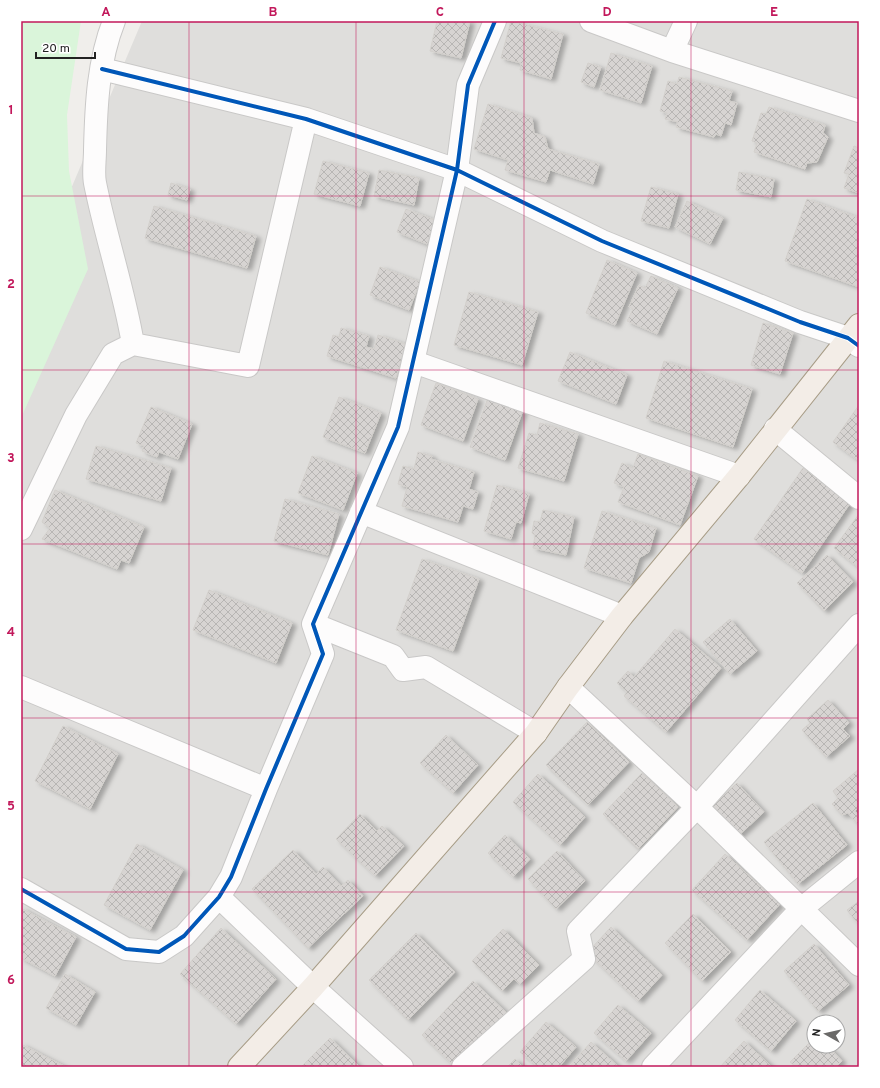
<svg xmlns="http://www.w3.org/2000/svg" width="880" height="1088" viewBox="0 0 880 1088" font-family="Overpass,sans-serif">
	<defs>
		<pattern id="building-cross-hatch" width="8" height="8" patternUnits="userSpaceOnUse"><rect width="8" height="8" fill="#d7d4d2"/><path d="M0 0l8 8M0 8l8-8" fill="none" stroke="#b8b6b4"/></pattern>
		<filter id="shadow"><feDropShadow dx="4.5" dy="2.5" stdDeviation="2" flood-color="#0004"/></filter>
	</defs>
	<rect width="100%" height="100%" fill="#f0eeeb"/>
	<path fill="#dfdedc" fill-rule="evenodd" d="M142 21H859V1067H21V307ZM814 1022H838V1046H814Z"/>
	<path fill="#daf5da" d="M21 21H81L67 115 69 171 88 269 21 418Z"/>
	<path fill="url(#building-cross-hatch)" stroke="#d3d0cc" filter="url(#shadow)" d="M437 21 449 23 450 21H470L461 58 430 51Z
		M511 21 563 34 551 79 520 70 521 63 501 58Z
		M611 53 652 66 641 103 600 90Z
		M588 63 601 67 594 87 581 82Z
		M679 77 732 91 729 101 737 103 731 125 725 123 721 136 716 134 714 137 676 127 678 122 665 119 667 113 660 111 668 81 677 84Z
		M488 104 532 118 534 133 545 137 548 149 599 164 593 184 550 170 546 182 505 170 508 160 474 149Z
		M769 107 825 125 823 133 828 137 817 162 807 163 805 169 754 152 757 143 752 141 761 113 766 114Z
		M854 146 859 148V193L844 188 849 174 844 173Z
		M323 161 369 173 360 206 314 194Z
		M379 170 419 178 414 205 374 196Z
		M739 172 774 179 771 197 736 190Z
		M171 183 190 189 187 200 168 195Z
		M651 187 678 194 669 228 641 221Z
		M807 199 859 218V287L785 261Z
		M687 201 723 218 710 244 675 227Z
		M154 206 256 236 247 268 145 238Z
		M406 209 435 220 427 244 397 232Z
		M607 260 637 273 615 325 586 313Z
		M380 267 420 282 409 310 370 295Z
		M651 276 678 288 657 334 627 321 633 309 629 307 639 285 645 288Z
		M469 292 538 312 522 365 454 345Z
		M763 323 793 333 780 374 751 365Z
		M341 328 369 336 366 347 374 349 378 335 406 344 396 378 327 356 333 335 339 337Z
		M570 352 627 375 616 404 558 381Z
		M664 361 752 389 733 447 646 418Z
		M436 383 478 399 463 441 421 425Z
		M339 397 381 413 365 453 323 437Z
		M488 398 523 410 505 460 470 447Z
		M859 405V461L833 442Z
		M151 407 192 424 178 459 159 452 157 457 142 451 144 446 136 443Z
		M540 423 578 434 564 481 518 468 529 433 537 435Z
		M96 446 171 468 161 501 86 479Z
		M418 452 432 456 431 459 474 472 469 489 478 492 473 509 463 506 458 522 402 506 407 487 398 484 403 466 414 469Z
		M638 454 698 476 680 525 618 502 624 487 614 483 622 463 633 468Z
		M312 456 357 473 343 510 298 493Z
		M803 468 851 502 802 573 754 539Z
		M497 485 529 494 521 523 516 522 511 539 484 531Z
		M55 490 144 527 129 563 121 560 117 569 42 539 50 528 42 522Z
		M285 499 339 514 328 555 274 541Z
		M543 510 574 517 566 555 533 548 535 535 532 533 534 521 540 522Z
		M602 511 656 528 649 552 639 558 631 583 584 568Z
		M859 514V568L834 548Z
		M827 555 853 582 824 611 797 583Z
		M422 559 479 579 453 651 396 630Z
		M209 590 292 623 276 663 193 630Z
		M730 619 757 651 730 674 703 642Z
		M675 629 721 668 666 732 624 696 627 692 617 683 628 671 634 677Z
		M828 700 849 723 843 729 850 736 826 757 802 730 810 723 807 719Z
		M587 722 629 762 588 805 546 765Z
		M63 726 118 754 90 809 35 781Z
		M446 735 478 765 453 793 420 763Z
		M859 769V807L855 811 859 816V826L848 813 842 815 832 804 838 798 833 791Z
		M642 773 678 807 638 849 603 814Z
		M538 774 585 817 560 845 513 802Z
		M737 783 764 812 735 839 708 810Z
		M813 803 847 845 798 884 764 842Z
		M360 814 377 831 382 826 404 846 375 876 336 839Z
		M505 835 530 859 513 877 488 853Z
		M137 844 183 870 150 930 104 905Z
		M293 850 316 874 323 867 341 886 348 880 363 896 308 948 252 889Z
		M557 851 585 881 556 909 528 879Z
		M725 854 780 904 747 940 692 890Z
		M859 901V925L847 910Z
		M21 908 76 937 55 976 21 958Z
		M693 914 731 952 702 981 665 943Z
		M611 927 662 975 638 1001 587 953Z
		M221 928 276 979 236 1024 180 974Z
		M503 929 539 965 520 984 514 979 502 991 472 961Z
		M416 933 455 972 408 1020 369 980Z
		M814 944 849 985 818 1011 784 971Z
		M65 974 95 992 76 1025 46 1008Z
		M473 981 510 1016 455 1067 422 1035Z
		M760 990 796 1021 771 1051 735 1020Z
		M618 1005 651 1033 626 1061 594 1033Z
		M546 1022 576 1047 559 1067H538L520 1052Z
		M330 1038 360 1067H301Z
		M814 1038V1046H828L842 1061 836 1067H796L790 1062Z
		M744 1041 772 1067H720Z
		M591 1042 619 1067H569Z
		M21 1044 66 1067H21Z
		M515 1059 523 1067H507Z"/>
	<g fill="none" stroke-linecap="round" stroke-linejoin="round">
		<g stroke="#c9c8c7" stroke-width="24">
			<path id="minor" d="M591 21 672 51 859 111
				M672 51 686 21
				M102 69 306 119 457 170 602 241 800 322 848 338 859 346
				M133 344 248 366 306 119
				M414 362 739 476
				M775 429 859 498
				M361 512 622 616
				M21 529 76 415 113 354 133 344C124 290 106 238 95 183 93 173 95 161 95 150 96 107 98 61 114 21
				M313 624 393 656 403 670 426 667 536 733
				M21 687 266 789
				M568 687 697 807 859 965
				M21 889 126 949 159 952 184 936 219 897 231 877 266 789 323 654 313 624 398 427 457 170 468 85 495 21
				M219 897 313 987 402 1067
				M463 1067 584 959 578 931 697 807 859 625
				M653 1067 801 909 859 862"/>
		</g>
		<g stroke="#a79c86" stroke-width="24">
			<path id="major" d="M239 1067 313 987 536 733 568 687 622 616 739 476 859 325"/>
		</g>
		<use href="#minor" stroke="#fdfcfc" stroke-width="22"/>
		<use href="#major" stroke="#f3ede7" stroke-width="22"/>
		<g stroke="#fff" stroke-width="6">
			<path id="cycleway" d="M102 69 306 119 457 170 602 241 800 322 848 338 859 346
				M21 889 126 949 159 952 184 936 219 897 231 877 266 789 323 654 313 624 398 427 457 170 468 85 495 21"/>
		</g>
		<use href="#cycleway" stroke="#0057b8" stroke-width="4"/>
	</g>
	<path fill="none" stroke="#c2185b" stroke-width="1" stroke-opacity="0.55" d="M189 21V1067M356 21V1067M524 21V1067M691 21V1067M21 196H859M21 370H859M21 544H859M21 718H859M21 892H859"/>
	<rect width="880" height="1088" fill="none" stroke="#ffffff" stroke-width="44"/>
	<g transform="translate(826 1034) rotate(278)"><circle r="19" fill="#ffffff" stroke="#a7a7a7"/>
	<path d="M0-3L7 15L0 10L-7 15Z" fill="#6a6968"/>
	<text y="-6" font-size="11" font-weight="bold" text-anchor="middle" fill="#222222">N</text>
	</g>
	<path d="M36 52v6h59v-6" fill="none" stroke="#222222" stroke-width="2"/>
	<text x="42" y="52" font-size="12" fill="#222222" stroke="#ffffff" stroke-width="3" paint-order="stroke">20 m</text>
	<rect x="22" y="22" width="836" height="1044" fill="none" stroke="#c2185b" stroke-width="1.5"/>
	<g font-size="13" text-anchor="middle" font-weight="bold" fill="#c2185b">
		<text x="106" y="16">A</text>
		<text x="273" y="16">B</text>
		<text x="440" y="16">C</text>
		<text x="607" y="16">D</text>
		<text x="774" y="16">E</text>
		<text x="11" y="114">1</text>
		<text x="11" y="288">2</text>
		<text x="11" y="462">3</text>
		<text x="11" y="636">4</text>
		<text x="11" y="810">5</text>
		<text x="11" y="984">6</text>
	</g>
</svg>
